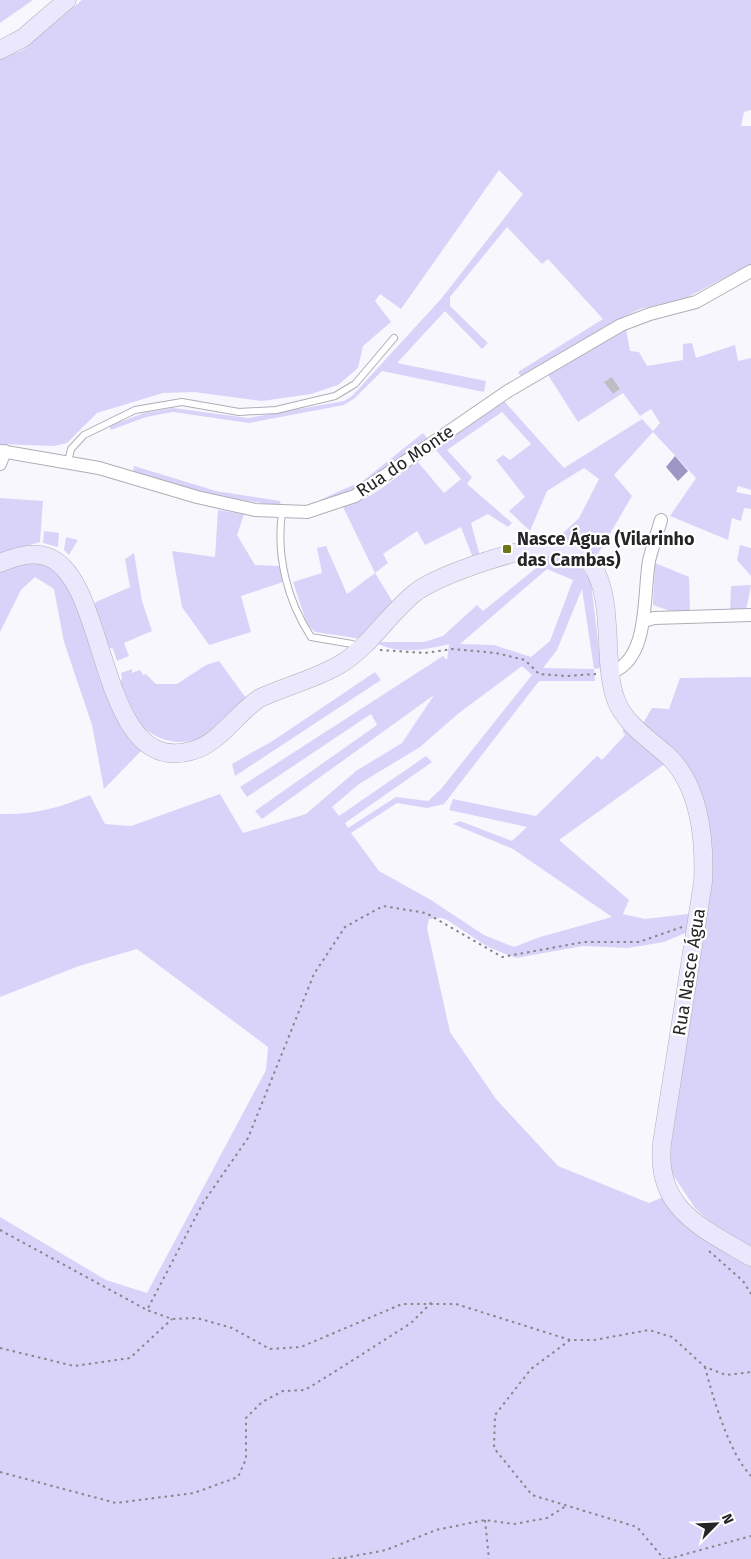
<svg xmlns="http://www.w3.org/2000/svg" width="751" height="1559" viewBox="0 0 751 1559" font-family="'Fira Sans',sans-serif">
	<rect width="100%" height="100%" fill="#f8f7fe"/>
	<path fill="#d9d3f9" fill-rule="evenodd" d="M0 0H33L0 23Z
		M82 0H751V110L744 112 741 126H751V264L686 298 640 309 623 317 522 378 518 372 603 319 548 259 542 264 507 227 450 297V306L488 343 482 349 445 311 397 363 486 381 484 392 382 371 355 398 344 405 249 423 173 412 146 417 111 430 109 426 144 413 173 408 248 418 344 401 352 396 441 299 523 194 499 170 401 309 380 294 375 301 391 322 363 346 358 368 338 385 311 394 262 401 194 392 163 393 97 413 67 443 54 446 0 444V59L23 50Z
		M626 329 630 351 639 352 647 366 683 360V344L692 343 696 358 735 345 738 361 751 358V490L738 486 736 492 751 495V509L744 508 741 521 732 518 728 540 670 516 696 478 653 432 614 475 632 496 595 559 561 540 562 534 579 518 599 479 584 468 547 491 530 531 509 511 525 497 496 460 503 455 510 460 531 444 502 412 447 450 472 477 467 484 512 523 508 527 488 514 471 523 480 556 473 558 461 527 425 545 417 531 383 554 388 563 375 573 394 604 362 639 315 632 307 624 293 582 322 573 317 548 326 546 347 594 375 573 343 507C372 499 394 479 417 461L444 493 461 479 434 448 504 401 564 468 642 419 653 431 660 423 651 409 640 416 623 393 578 422 548 375ZM612 377 620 389 613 394 605 382Z
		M423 433 427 438 364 485 321 503 320 500 364 480Z
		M134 466 216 491 280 501 281 506 216 496 133 472Z
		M0 498 43 501 40 542 0 554Z
		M218 510 244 514 237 535 255 565 279 566 283 582 241 596 251 632 209 645 182 607 172 551 215 557Z
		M44 531 59 533 58 547 43 543Z
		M66 537 78 540 69 555 64 550Z
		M740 545 751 548V576L737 560Z
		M134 553 142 601 152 631 124 643 129 656 117 661 113 649 104 645 91 612 96 602 130 587 125 559Z
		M549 554C568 557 581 564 591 582L601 668 594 669 595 681H539L444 804 427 808 397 803 351 833 379 871 431 900 484 935 514 947 540 937 612 917 513 849 453 824 460 821 512 841 527 827 449 810 453 799 536 816 597 756 602 760 625 735 622 730H629L666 763 559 840 629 900 623 914 645 919 688 914 692 921 690 931 664 942 628 948 583 946 516 958 488 947 447 920 442 918 429 919 427 928 450 1032 496 1099 558 1166 649 1203 663 1197 751 1265V1559H0V1217L106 1280 147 1293 266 1070 268 1047 137 949 79 966 0 997V814C34 815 59 808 90 795L105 824 131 826 220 794 243 833 306 814 356 771 402 743 434 695 262 819 255 811 377 725 371 714 247 797 240 787 443 656 447 660 449 644C427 650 395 655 375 642H424L443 636 477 605 483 611 540 565 536 557ZM547 569 573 580 550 641 531 657 494 645 460 644ZM582 589 594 669 543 668 557 650ZM522 666 532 675 441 789 428 801 396 797 348 828 345 823 432 762 426 756 339 816 332 807 359 784 420 747 459 713Z
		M19 562C50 563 57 566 72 593L121 728 141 751 104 789 92 725 64 642 54 589 35 577 21 590 0 632V571Z
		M655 563 689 577 690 611H670L653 605Z
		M751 585 746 611H730L731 586Z
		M219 661 246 698C235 707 227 719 216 728 186 753 150 743 130 711 125 704 123 694 119 686L122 678 121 673 132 669V673L140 670 143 675 146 674 156 684H177L206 665Z
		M375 672 381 680 235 776 232 764 274 740Z
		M751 677V1248L724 1235 695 1208 671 1172 670 1141 709 892 700 798 687 766 665 741 643 723 652 708 669 709 680 678Z"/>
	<path fill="#9e96c5" d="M675 456 688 471 678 481 666 467Z"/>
	<path fill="#bebdc5" d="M612 377 620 389 613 394 604 382Z"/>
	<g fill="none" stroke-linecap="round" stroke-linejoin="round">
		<g stroke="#afaeb6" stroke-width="8">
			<path id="service" d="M68 462 71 449 84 435 135 410 182 402 239 412 276 410 335 396 355 384 394 338
				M282 512C276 556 287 600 311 637L352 644 360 648"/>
		</g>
		<g stroke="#afaeb6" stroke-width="14">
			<path id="minor" d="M0 451 99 468 197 497 255 510 307 512 355 496 508 391 621 325 650 314 696 302 751 271
				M0 464 5 451
				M644 621 654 618 751 615
				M612 672C650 658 643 595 649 561 652 548 657 534 661 520"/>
		</g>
		<g stroke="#afaeb6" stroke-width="19">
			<path id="secondary" d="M0 50 23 38 67 0
				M0 563C15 557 32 551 48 557 110 580 97 777 191 751 220 744 235 714 260 698 286 686 315 679 339 665 370 647 388 614 416 592 440 574 528 544 558 547 572 548 585 556 593 567 615 601 602 663 616 700 625 724 649 739 667 755 700 785 705 840 703 882L662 1143C655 1209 702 1228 751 1257"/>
		</g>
		<path stroke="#87868a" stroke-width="2" stroke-dasharray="2.5 4" stroke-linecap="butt" d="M380 650 425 653 453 649 496 653 525 660 539 674 566 676 596 674
			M682 927 639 942H584L502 957 426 913 383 906 345 927 314 974 248 1138 203 1203 147 1310 172 1319 197 1318 232 1328 270 1349 301 1347 402 1304H456L570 1340H594L649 1330 672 1337 705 1367 726 1375 751 1372
			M0 1230 147 1310
			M709 1251 743 1281 751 1294
			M570 1340 531 1369 495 1415 494 1448 532 1495 637 1527 664 1559
			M0 1348 74 1366 130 1358 172 1319
			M705 1367C713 1398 729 1453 751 1476
			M0 1472 116 1503 194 1493 238 1477 246 1459V1418L262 1402 283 1391 305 1390 339 1369 411 1323 432 1302
			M485 1520 489 1559
			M344 1558 386 1550 436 1530 485 1520 514 1524 547 1518 566 1506
			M332 1559 344 1558
			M668 1559 751 1536"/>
		<use href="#service" stroke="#fff" stroke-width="6"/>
		<use href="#minor" stroke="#fff" stroke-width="12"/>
		<use href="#secondary" stroke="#ebe7fd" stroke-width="18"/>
	</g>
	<rect fill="#6f741b" stroke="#fff" stroke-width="2" x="502" y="544" width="10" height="10" rx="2.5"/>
	<g text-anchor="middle" stroke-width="4.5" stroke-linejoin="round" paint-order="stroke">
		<g font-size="18" fill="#252427" stroke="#fff">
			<text transform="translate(405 461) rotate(-34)" y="6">Rua do Monte</text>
			<text transform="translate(689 972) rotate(-81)" y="6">Rua Nasce Água</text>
		</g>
		<g font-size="18" font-weight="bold" fill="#252427" stroke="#fff" text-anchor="start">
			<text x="517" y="545">Nasce Água (Vilarinho<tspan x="517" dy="21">das Cambas)</tspan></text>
		</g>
	</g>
	<g transform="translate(716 1524) rotate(66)" stroke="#ffffff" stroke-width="4" paint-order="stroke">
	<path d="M0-4L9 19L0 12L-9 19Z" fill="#252427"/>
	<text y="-8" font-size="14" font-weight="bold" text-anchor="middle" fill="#252427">N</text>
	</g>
</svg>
